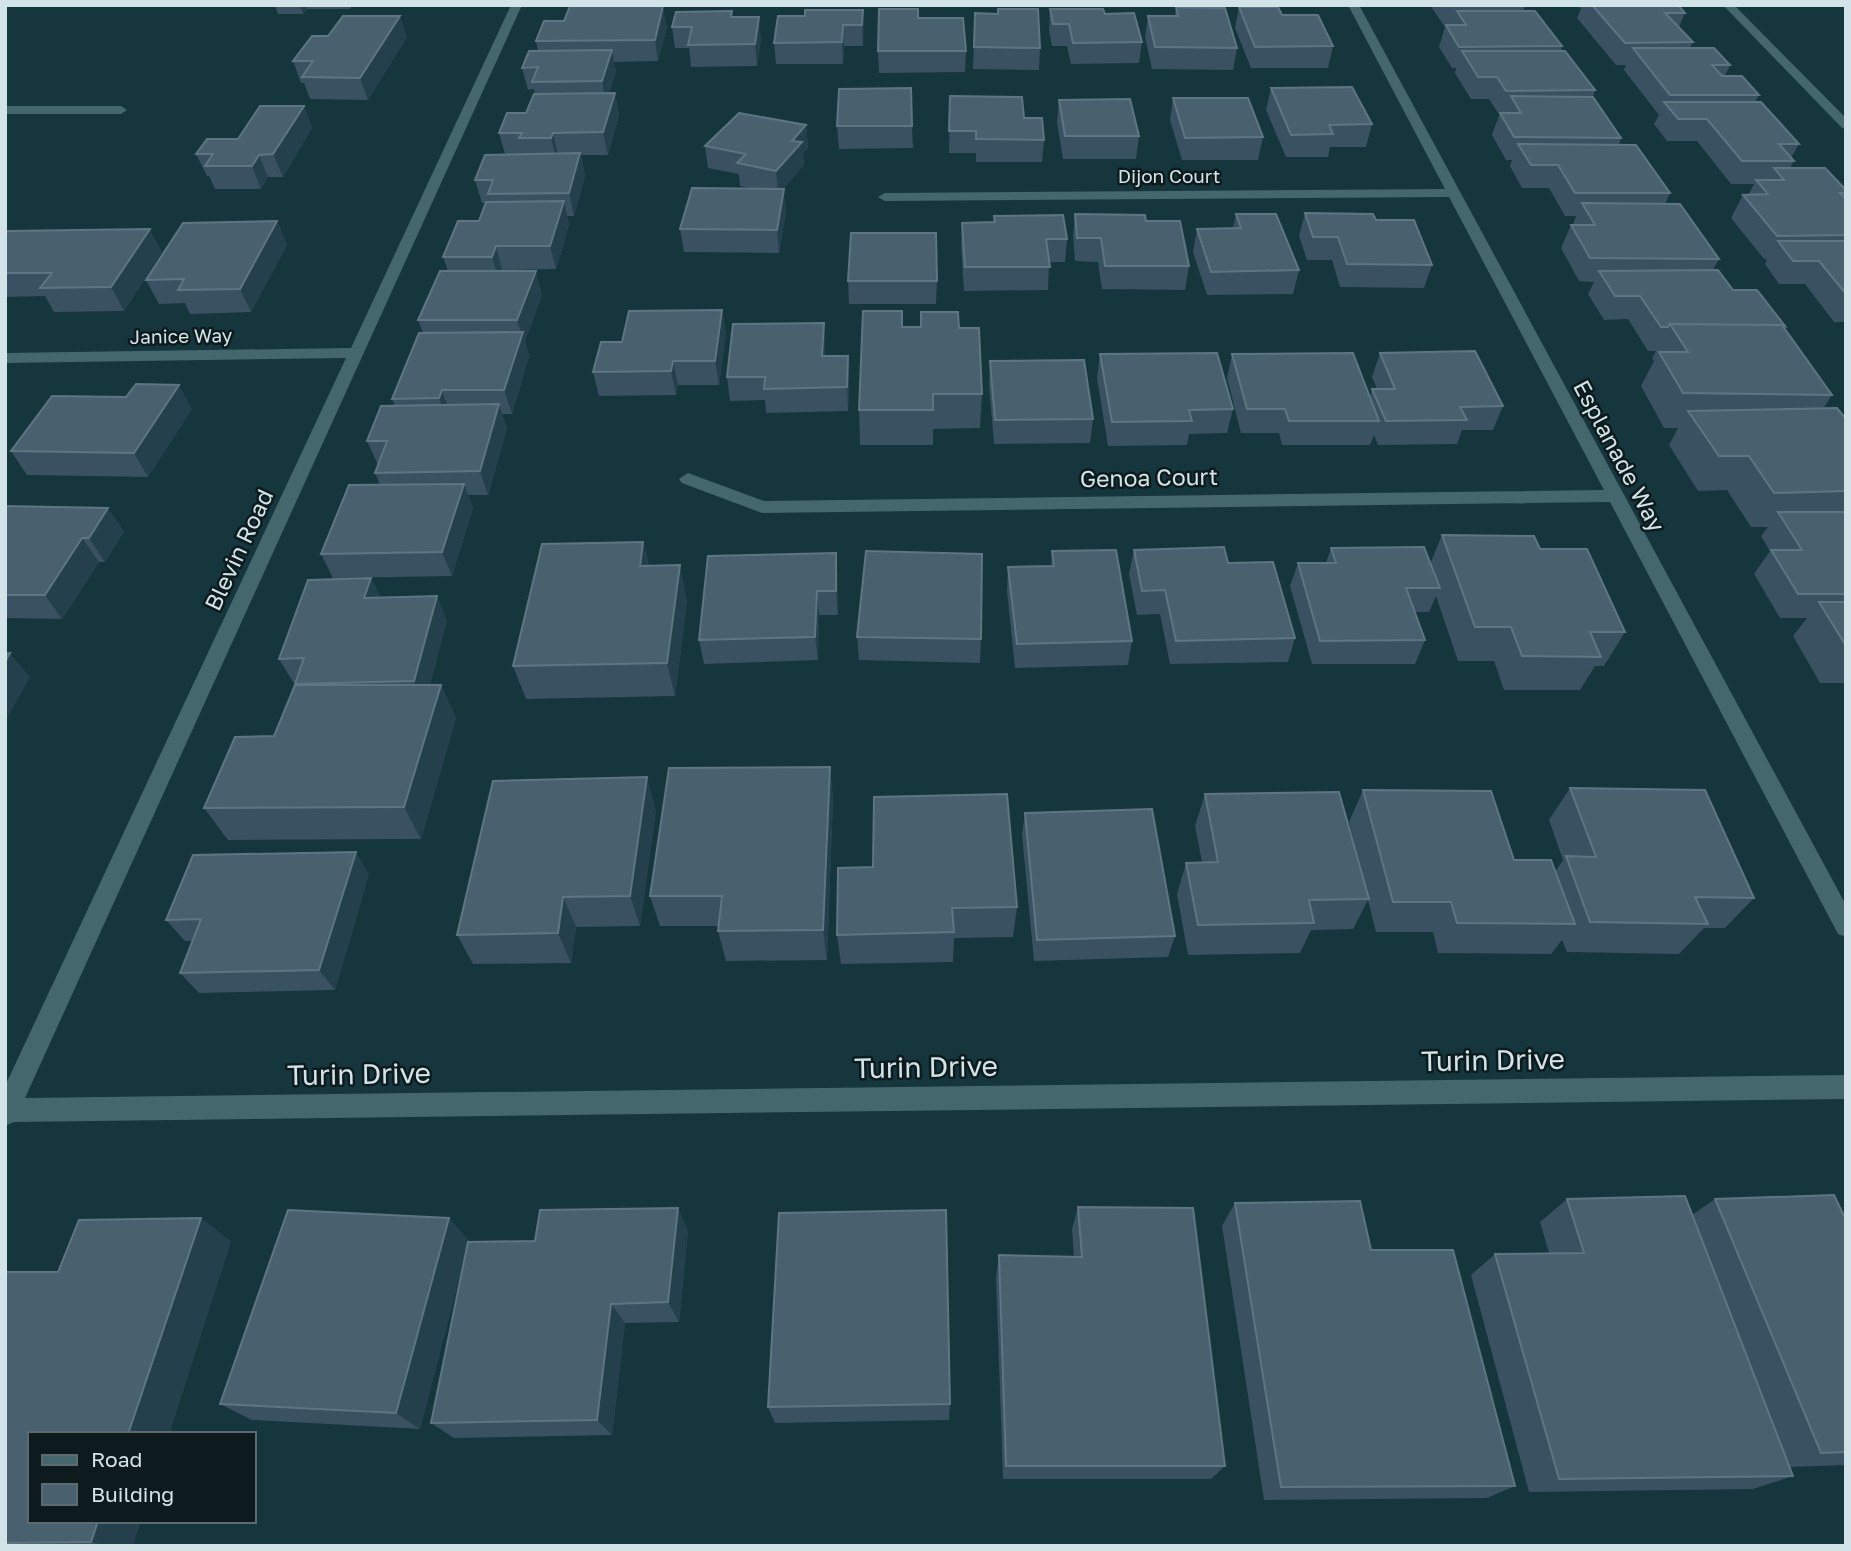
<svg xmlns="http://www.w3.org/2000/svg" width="1851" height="1551" viewBox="0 0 1851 1551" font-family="'Golos Text',sans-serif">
	<rect width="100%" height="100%" fill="#14363c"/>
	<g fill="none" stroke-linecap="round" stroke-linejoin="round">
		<path fill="#44666d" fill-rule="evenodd" d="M511 5H522L25 1098 1846 1075V1099L14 1122 5 1126V1086L346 358 5 363V353L351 348Z
			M1348 5H1359L1846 905V937L1838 934 1610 502 762 513 682 483 679 479 688 473 764 501 1604 490 1449 197 885 201 878 197 885 193 1445 189Z
			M1723 5H1734L1846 118V129L1842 128Z
			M5 106H121L127 110 121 114H5Z"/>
	</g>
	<path fill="#395160" d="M275 5H353L350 9H307L303 14H278Z
		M1433 5H1525L1523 11 1562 46 1561 51 1595 90 1593 97 1621 138 1619 145 1670 193 1665 204 1719 259 1713 270 1733 290 1785 326 1784 327 1832 395 1823 409 1846 419V683H1820L1793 636 1807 618H1780L1754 574 1770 551 1761 536 1768 527H1751L1727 490 1698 491 1669 445 1678 428H1664L1641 386 1654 361 1652 358 1656 351H1648L1628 319 1604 320 1588 294 1594 282 1579 281 1561 248 1571 225H1573L1576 216H1565L1549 188H1522L1510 166 1512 160H1506L1492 135 1500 113H1498L1489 99H1471L1455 73 1456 68H1452L1439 47 1445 27 1432 8Z
		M1578 5H1678L1685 13 1679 27 1693 42 1690 48 1730 65 1725 76 1759 95 1755 102 1799 144 1791 158 1794 161 1790 168 1846 190 1845 198 1846 199V322H1834L1805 284H1779L1765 264 1767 259H1764L1731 218 1743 195H1748L1754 184H1731L1697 141H1667L1654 124 1659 115 1624 70 1626 65H1616L1577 18 1581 9Z
		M1176 7 1237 48 1233 70 1152 69 1145 37 1148 16H1175Z
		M1239 7 1282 15 1333 46 1328 68H1251L1235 28Z
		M1050 9 1105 14 1142 42 1139 63 1071 64 1067 46H1052L1049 30Z
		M863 10V46H844L843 64H776L774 43 805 16Z
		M732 11V17L761 38 757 66 691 67 689 48H675L672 27Z
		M975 13 997 14 1040 48 1039 70 973 69Z
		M918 18 966 51 965 72 879 73 878 51Z
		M667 27 658 61 614 62 616 72 609 93H615L619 115 608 155H581L585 176 574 216H567L569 225 556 269 502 270V271L542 295 525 341 529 356 512 414H502L507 428 488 495H468L473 508 452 576 333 578 321 554 380 485 375 473 378 465 367 441 395 406 392 399 423 333 418 320 448 271 443 257 479 221 486 203H482L475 180 505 154 499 133 526 113 535 94 534 89 528 90 522 68 538 51 536 41Z
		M407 37 368 100 310 99 304 83H301L293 61Z
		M1271 88 1372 124 1366 147H1330L1328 157H1286L1266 110Z
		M950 96 1024 118 1044 140 1042 162H976V153H949Z
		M1173 98 1263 137 1258 160H1182L1170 120Z
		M1059 100 1139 136 1136 159H1063L1057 122Z
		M304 106 312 128 283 177H268L261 189H215L209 176H207L196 154 238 139Z
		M806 125 808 148 803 153 804 165 783 189 786 212 779 253 684 252 680 229 753 189 740 186 739 174 708 168 705 146Z
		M837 126H912L913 148 839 149Z
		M1305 213 1376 220 1432 265 1424 288 1340 287 1332 260H1307L1299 236Z
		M1075 214 1146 221 1189 266 1185 290 1102 289 1098 262 1075 261 1073 237Z
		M1236 214 1299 270 1293 294 1207 295 1193 252 1197 229 1233 228Z
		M994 216 1067 239 1065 262H1049L1048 290 964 291 961 246 962 223 993 222Z
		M277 221 287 245 251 312 190 314 185 303 159 304 146 280Z
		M5 234 162 252 124 311 54 312 45 296 5 297Z
		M848 281H937L936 304H849Z
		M722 310 726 334 719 385H678L676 395 599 396 593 372 622 342Z
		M824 323 825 356H848L849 380 848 411 766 413 765 400 730 401 727 377Z
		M902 327 959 328 982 394 980 428 933 429V445H860L859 410Z
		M1380 353 1503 406 1493 430H1462L1457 444 1378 445 1374 435 1370 445H1282L1279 433H1241L1227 378 1232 354 1370 397 1372 389H1377L1372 377Z
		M1100 354 1233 409 1227 433 1189 434 1187 445 1108 446 1097 378Z
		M990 361 1093 419 1090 443 994 444 989 385Z
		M192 409 148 477 27 475 11 451Z
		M5 506 124 531 105 562H99L62 619 5 618Z
		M1442 535 1540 549 1625 632 1604 666H1595L1580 690H1504L1494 661H1458L1436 596 1429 612H1415L1425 640 1415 664H1312L1290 586 1298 563H1326L1331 548 1430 564Z
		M643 542 649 566 687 600 675 696 526 699 513 666Z
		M1134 550 1228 563 1295 638 1288 662 1170 664 1160 614 1137 615 1129 574Z
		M1052 551 1132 641 1128 665 1015 668 1007 591 1008 567 1051 566Z
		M838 577V615H819L818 660 704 664 699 640Z
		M381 598 447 620 430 685H441L456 718 421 839 228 840 204 808 274 736 296 685V682H293L279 659Z
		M857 637 981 639 980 663 859 660Z
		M830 767 833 799 827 960 726 961 718 931 719 926H660L650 896Z
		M1570 788 1754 898 1725 928H1704L1679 954 1567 952 1562 940 1551 954 1438 953 1433 932H1376L1368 900 1353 929 1311 930 1300 953 1188 955 1177 894 1186 863 1202 862 1195 826 1205 794 1359 863 1349 822 1363 790 1514 860 1555 872 1563 860 1549 820Z
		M656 810 640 926 576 927 571 963 473 964 457 935Z
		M1025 813 1175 936 1168 957 1034 961 1022 835Z
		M873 867 1017 907 1013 937 954 938 953 962 841 964 837 935Z
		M369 874 335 990 199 993 180 973 192 941H185L166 920Z
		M1567 1199 1692 1215 1715 1199 1846 1220V1465L1790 1467 1793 1476 1753 1489 1529 1492 1471 1275 1495 1254 1549 1253 1540 1222Z
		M1235 1203 1371 1250 1515 1486 1487 1498 1264 1500 1222 1226Z
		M1078 1207 1225 1466 1211 1479H1003L996 1277 999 1255 1074 1257 1072 1229Z
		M449 1218 469 1241 468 1242 535 1241 688 1231 679 1322 625 1323 612 1435 454 1438 431 1423 466 1252 420 1429 252 1420 220 1404Z
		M231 1241 169 1434H30L133 1546H5V1272H58Z
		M950 1404 949 1420 775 1423 768 1407Z"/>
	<path fill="#23404c" d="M300 5H306L307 9 303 14Z
		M663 6 667 27 658 61 655 40Z
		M863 10 864 31 863 46 862 25Z
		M400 16 407 37 368 100 360 78Z
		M759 17 761 38 757 66 755 44Z
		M843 25 844 46 843 64 842 42Z
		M612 50 616 72 606 103 602 81Z
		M615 93 619 115 608 155 603 132Z
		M304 106 312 128 283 177 273 154Z
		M806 125 808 148 803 153 804 165 778 194 776 171 792 141Z
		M553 133 558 155 557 161 551 138Z
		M580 153 585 176 574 216 569 193Z
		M259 155 268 177 261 189 252 166Z
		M784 189 786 212 779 253 777 230Z
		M564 201 569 225 556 269 550 246Z
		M277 221 287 245 251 312 240 289Z
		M150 229 162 252 124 311 111 287Z
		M496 246 502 270 499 280 492 257Z
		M536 271 542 295 525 341 529 356 512 414 504 390 522 335 517 320Z
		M722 310 726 334 719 385 715 361Z
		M824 323 825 346 824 380 822 356Z
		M848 356 849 380 848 411 847 387Z
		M673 361 678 385 676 395 671 371Z
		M179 385 192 409 148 477 134 453Z
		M442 390 450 414 448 422 439 398Z
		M499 404 507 428 488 495 480 471Z
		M464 484 473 508 452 576 442 552Z
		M108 508 124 531 105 562 89 538Z
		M82 538 99 562 62 619 45 595Z
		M643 542 651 577 640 566Z
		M836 553 838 577V615L836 591Z
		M680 565 687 600 675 696 667 663Z
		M371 578 383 601 364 598Z
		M817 591 819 615 818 660 815 637Z
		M437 596 447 620 425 704 414 681Z
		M10 653 30 677 5 722V662Z
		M441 685 456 718 421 839 404 807Z
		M830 767 833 799 827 960 823 930Z
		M647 777 656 810 640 926 630 896Z
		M356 852 369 874 335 990 319 970Z
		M563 897 576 927 571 963 558 933Z
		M678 1208 688 1231 679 1322 668 1302Z
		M201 1218 231 1241 169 1434H128Z
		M449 1218 469 1241 420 1429 396 1413Z
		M611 1304 625 1323 612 1435 597 1420Z
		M98 1521H141L133 1546H106L91 1542Z"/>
	<path fill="#49616f" stroke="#5e7582" stroke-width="2" d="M1451 5H1483L1484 6H1451Z
		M1592 5H1678L1685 13H1665L1693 42 1625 43Z
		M570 6H663L655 40 536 41 544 21H564Z
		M1176 7 1225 8 1237 48 1155 47 1148 16H1178Z
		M1239 7H1278L1282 15H1318L1333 46 1255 47Z
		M879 9H918V18H963L966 51H878Z
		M998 9H1038L1040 48 974 47 975 13 998 14Z
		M1050 9H1103L1105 14 1134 13 1142 42 1073 43 1069 24H1053Z
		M805 10H863L862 25H843L842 42 774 43 778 16H805Z
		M732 11 731 17H759L755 44 688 45 692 27H672L676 12Z
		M1457 11H1535L1562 46 1459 47 1446 25H1466Z
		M343 16H400L360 78 302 77 313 61H293L312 36H328Z
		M1633 48H1714L1730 65H1712L1722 76H1742L1759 95H1670Z
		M612 50 602 81 532 82 538 67 522 68 529 51Z
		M1462 51H1565L1595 90 1506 91 1497 77H1478Z
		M1352 87 1372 124 1329 125 1333 134 1291 135 1271 88Z
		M911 88 912 126H837L839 89Z
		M615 93 603 132 553 133 551 138H519L522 133H499L507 113H526L534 94Z
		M950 96 1022 97 1024 118H1042L1044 140 976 139V131H949Z
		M1511 96 1593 97 1621 138 1514 137 1500 113H1521Z
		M1173 98H1248L1263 137 1185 138Z
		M1130 99 1139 136H1065L1059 100Z
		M1664 102H1761L1799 144H1779L1794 161H1742L1707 119H1678Z
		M260 106H304L273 154 259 155 252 166H205L213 154H196L207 139H238Z
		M739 113 806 125 792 141 802 142 776 171 737 163 746 154 705 146Z
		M1518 144 1636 145 1670 193H1575L1558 165H1531Z
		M580 153 569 193 488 194 493 180H475L485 155Z
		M1774 168H1825L1846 190V193H1840L1846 199V235L1777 236 1743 195 1768 194 1756 180H1784Z
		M692 188 784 189 777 230 680 229Z
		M564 201 550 246H496L492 257H443L458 221H479L486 202Z
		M1582 203 1680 204 1719 259 1590 258 1571 225H1595Z
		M1305 213 1373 214 1376 220H1414L1432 265 1347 264 1338 237H1313Z
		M1075 214 1145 215 1146 221H1180L1189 266H1105L1101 238H1077Z
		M1236 214H1276L1299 270 1211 272 1197 229 1241 228Z
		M1063 215 1067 239H1046L1050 267H965L962 223 995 222 994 216Z
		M277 221 240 289 178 290 184 279 146 280 183 223Z
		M150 229 111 287 40 288 52 273H5V234L8 231Z
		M851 233H936L937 281H848Z
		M1778 241H1846V294L1819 261H1793Z
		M1718 270 1733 290H1757L1785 326 1782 325 1670 324 1668 327H1661L1640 296H1615L1599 271Z
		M440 271H536L517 320H418Z
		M722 310 715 361H673L671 371 593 372 601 342H622L629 311Z
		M863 311H902V327H921V312H958L959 328H979L982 394H933V410H859Z
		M824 323 822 356H848L847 387 764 389 765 377H727L733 324Z
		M1670 324 1782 325 1832 395 1683 393 1659 352H1688Z
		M523 332 504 390H442L439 398 392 399 419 333Z
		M1475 351 1503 406 1460 407 1467 420 1386 421 1372 389H1395L1380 353Z
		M1217 353 1233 409 1189 410 1192 421 1112 422 1100 354Z
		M1353 353 1379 421H1289L1285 409H1247L1232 354Z
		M1084 360 1093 419 995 420 990 361Z
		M136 384 179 385 134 453 11 451 52 396 126 397Z
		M499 404 480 471 375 473 387 441H367L381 406Z
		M1837 408 1846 419V491L1774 493 1749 456H1719L1688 411Z
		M464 484 442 552 321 554 349 485Z
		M5 506 108 508 89 538H82L45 595H5Z
		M1778 512H1846V594H1798L1771 550H1802Z
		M1442 535 1534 536 1540 549H1587L1625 632H1590L1601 657 1522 656 1511 627H1475Z
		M643 542 640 566 680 565 667 663 513 666 542 544Z
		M1224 547 1228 563 1273 562 1295 638 1176 641 1165 590 1142 591 1134 550Z
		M1424 547 1440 588H1406L1425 640 1320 641 1298 563H1336L1331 548Z
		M1116 550 1132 641 1017 644 1008 567 1054 566 1052 551Z
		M866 551 982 554 981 639 857 637Z
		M836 553V591H817L815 637 699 640 708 556Z
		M371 578 364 598 437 596 414 681 295 684 304 658 279 659 308 580Z
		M1819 602H1846V646Z
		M10 653 5 662V654Z
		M295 685H441L404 807 204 808 235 737 274 736Z
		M830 767 823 930 718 931 722 896H650L669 768Z
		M647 777 630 896 563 897 558 933 457 935 493 781Z
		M1570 788 1705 790 1754 898 1695 897 1708 924 1590 922 1566 856 1596 857Z
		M1363 790 1491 791 1514 860H1551L1575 924 1457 923 1451 902H1393Z
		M1339 792 1369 899 1309 900 1314 923 1198 925 1186 863 1218 862 1205 794Z
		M1007 794 1017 907 952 908 954 932 837 935 838 868 873 867 874 797Z
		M1152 809 1175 936 1037 940 1025 813Z
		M356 852 319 970 180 973 201 919 166 920 193 855Z
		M1834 1195 1846 1220V1452L1821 1453 1715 1199Z
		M1685 1196 1793 1476 1559 1479 1495 1254 1584 1253 1567 1199Z
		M1360 1201 1371 1250H1453L1515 1486 1281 1487 1235 1203Z
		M1078 1207 1193 1208 1225 1466H1006L999 1255 1082 1257Z
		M678 1208 668 1302 611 1304 597 1420 431 1423 468 1242 535 1241 540 1210Z
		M288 1210 449 1218 396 1413 220 1404Z
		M946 1210 950 1404 768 1407 779 1213Z
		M201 1218 128 1434H30V1521H98L91 1542 5 1543V1272H58L79 1220Z"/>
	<g text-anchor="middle" stroke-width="5" stroke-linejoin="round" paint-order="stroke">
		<g font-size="19" fill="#d2e4e8" stroke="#0d1b1e">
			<text x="1169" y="183">Dijon Court</text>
			<text transform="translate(181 336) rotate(-1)" y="7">Janice Way</text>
		</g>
		<g font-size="23" fill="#d2e4e8" stroke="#0d1b1e">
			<text transform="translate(1619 456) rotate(62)" y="8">Esplanade Way</text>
			<text transform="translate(1149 478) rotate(-1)" y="8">Genoa Court</text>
			<text transform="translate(239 550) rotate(-65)" y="8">Blevin Road</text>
		</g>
		<g font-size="28" fill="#d2e4e8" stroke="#0d1b1e">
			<text transform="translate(1493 1060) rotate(-1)" y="10">Turin Drive</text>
			<text transform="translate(926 1067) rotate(-1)" y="10">Turin Drive</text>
			<text transform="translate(359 1074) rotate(-1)" y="10">Turin Drive</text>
		</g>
	</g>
	<rect width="1851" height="1551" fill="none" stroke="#d2e4e8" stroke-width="14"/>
	<rect x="28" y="1432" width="228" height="91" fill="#0d1b1e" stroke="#5c6b6f" stroke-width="2"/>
	<rect x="42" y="1455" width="35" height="10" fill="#44666d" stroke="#5c6b6f" stroke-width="2"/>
	<text x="91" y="1467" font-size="21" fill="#d2e4e8">Road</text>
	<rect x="42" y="1484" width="35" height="21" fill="#49616f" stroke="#5c6b6f" stroke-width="2"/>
	<text x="91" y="1502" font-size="21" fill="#d2e4e8">Building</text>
</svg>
